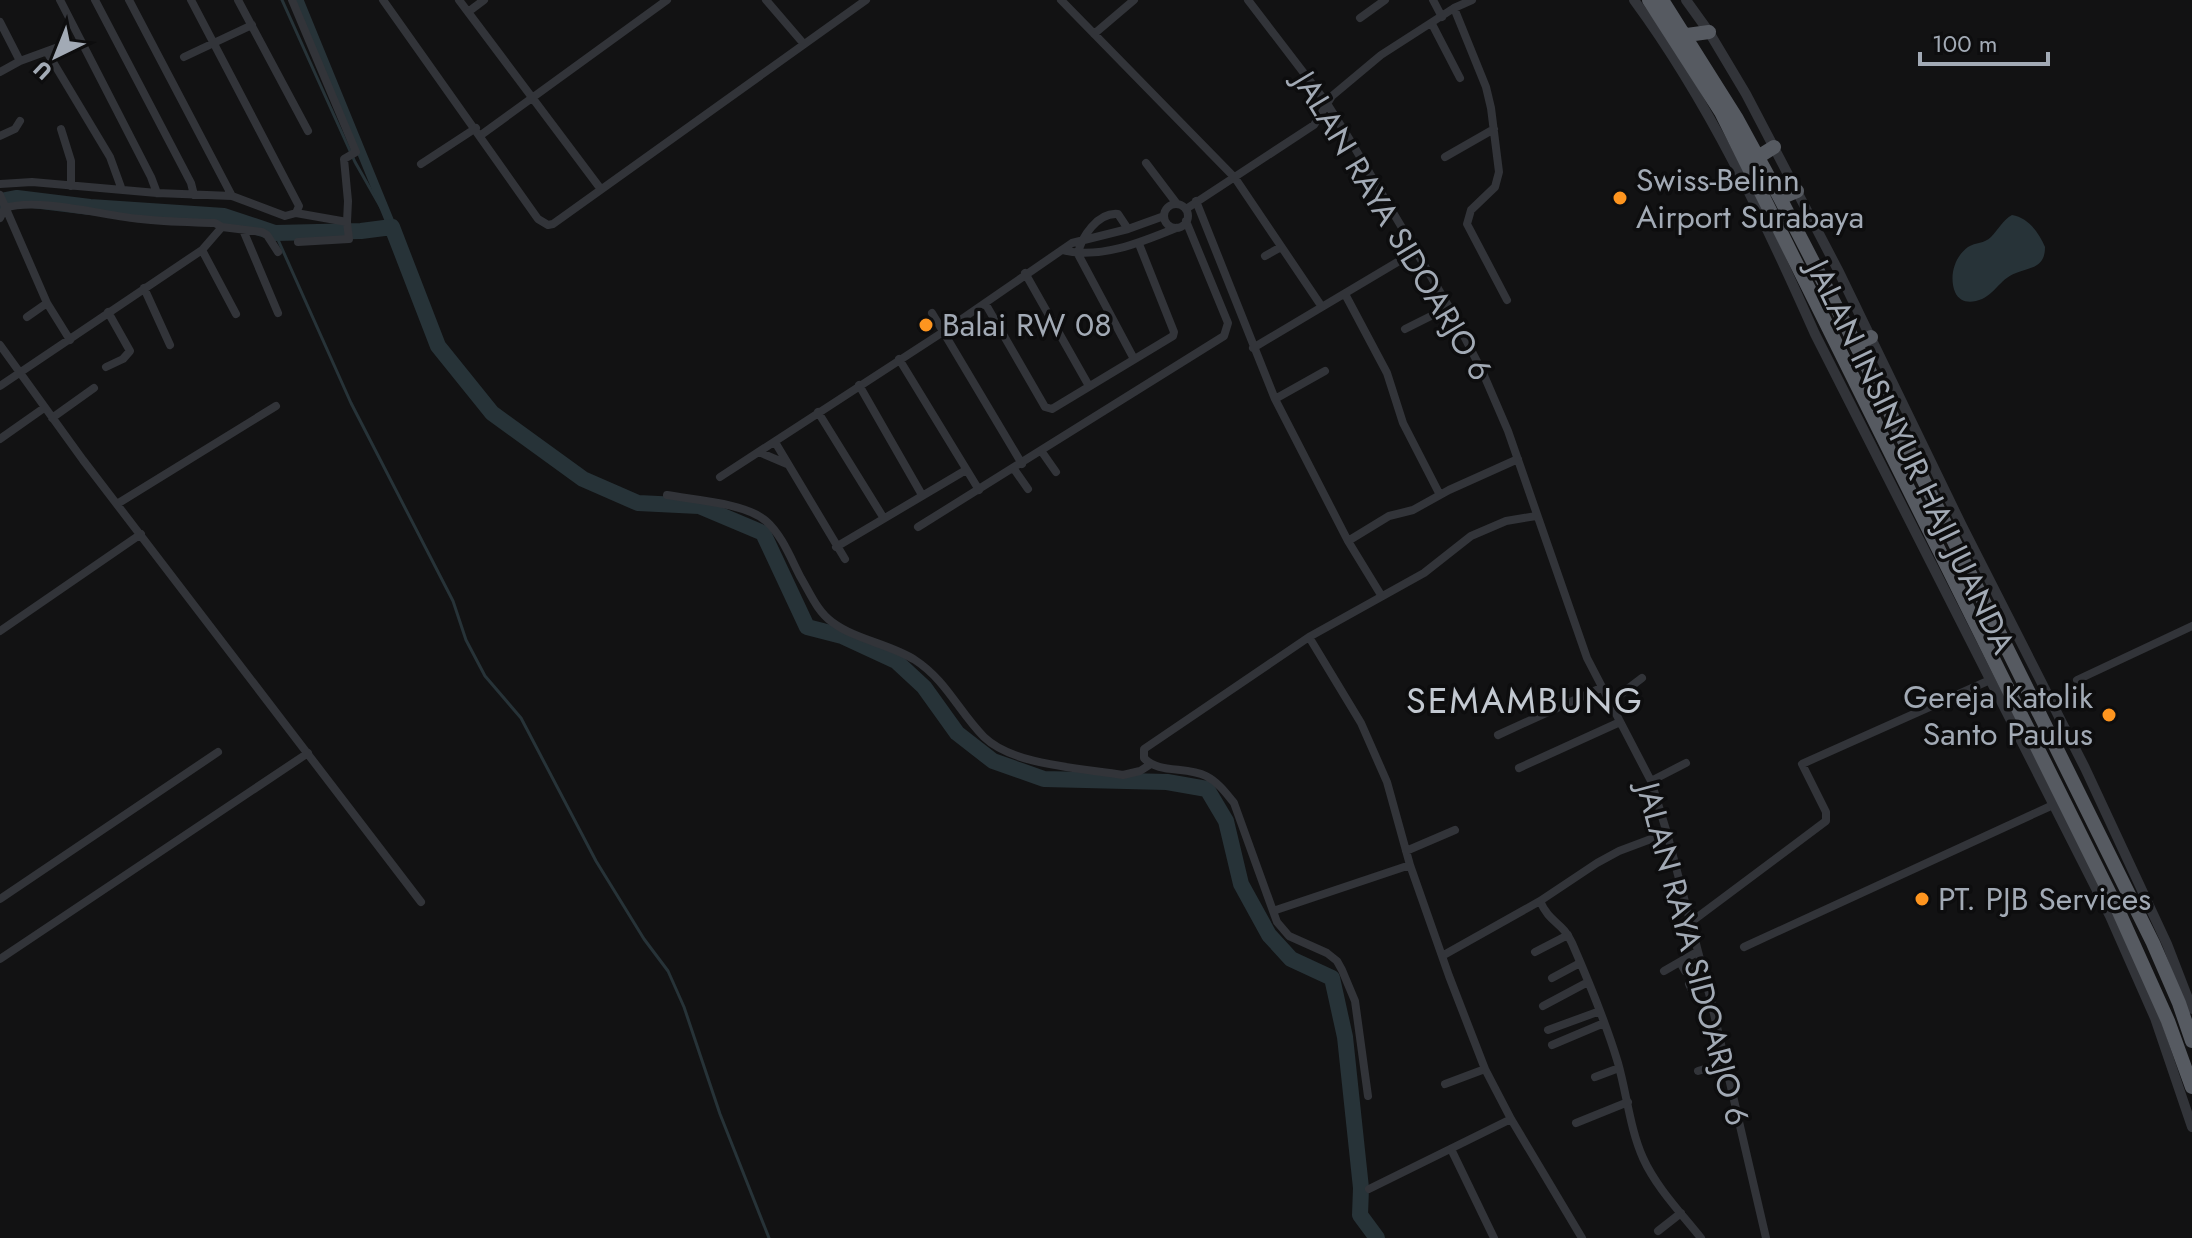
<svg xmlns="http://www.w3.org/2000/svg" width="2192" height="1238" viewBox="0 0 2192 1238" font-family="Jost,sans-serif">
	<rect width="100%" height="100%" fill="#121213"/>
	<path fill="#273338" d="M2012 215C2029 218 2039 233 2045 247 2045 268 2031 267 2016 273 1999 279 1994 297 1976 301 1967 303 1959 301 1955 292 1949 277 1954 257 1968 247 1976 242 1984 244 1991 237 1998 230 2003 220 2012 215Z"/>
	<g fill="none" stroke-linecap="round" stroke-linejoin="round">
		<path stroke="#273338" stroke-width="3" d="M282 0 355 162 392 227
			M275 233 351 403 453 601 466 640 485 676 521 718 596 861 644 939 668 971 684 1007 720 1114 769 1238"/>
		<path stroke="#273338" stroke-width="9" d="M299 0 392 227"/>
		<path stroke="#273338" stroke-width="16" d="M0 201 17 198 90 207 224 216 275 233 361 231 392 227 438 346 492 413 583 479 638 503 699 506 763 533 807 627 842 636 896 661 924 687 957 733 993 761 1044 779 1167 782 1207 789 1226 821 1241 884 1269 935 1291 959 1332 978 1345 1037 1361 1188 1360 1215 1377 1238"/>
		<path stroke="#323439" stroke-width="8" d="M60 0 151 177 157 193
			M95 0 191 183 194 195
			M129 0 232 196
			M238 0 308 131
			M292 0 356 152 344 159 348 201 347 222 296 213
			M383 0 538 219 548 225 553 224 866 0
			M459 0 600 188
			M766 0 803 43
			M1061 0 1235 178 1322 307
			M1248 0 1326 102 1353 145 1449 307 1483 373 1508 431 1587 658 1651 781 1667 833 1711 1001 1766 1238
			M1433 0 1442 17
			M1454 8 1486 87 1491 108 1499 172 1495 187 1471 210 1467 224 1507 300
			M468 12 484 0
			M1360 18 1385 0
			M0 22 20 61
			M1432 24 1460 78
			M1094 34 1134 0
			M47 52 110 157 122 190
			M184 57 252 25
			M0 72 20 61 61 46
			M61 129 71 161V186
			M481 135 667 0
			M0 136 15 129 20 121
			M1445 157 1494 129
			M1146 163 1177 204
			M421 164 476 128
			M0 184 32 182 157 193 232 196 285 216 296 213 299 206 191 0
			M0 195 47 303 70 340
			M1196 201 1275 399 1348 541 1381 595
			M1164 216a12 12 0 1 1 24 0a12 12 0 1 1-24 0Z
			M1186 209 1314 125 1332 96 1381 55 1454 8 1472 0
			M0 218 5 208C38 197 105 216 141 219 165 222 190 222 215 223L222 227 262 232 267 235 278 252
			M1128 229 1118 214C1098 212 1081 237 1078 254L1134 359
			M243 230 278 313
			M298 242 349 239 347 222
			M202 250 236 314
			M1062 250C1099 260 1142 242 1176 228
			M1265 256 1281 247
			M1025 273 1089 386
			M144 288 170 345
			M1345 294 1387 373 1403 423 1440 495
			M985 303 1045 407 1052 409 1173 336 1174 332 1139 244
			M932 313 1022 464
			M27 317 47 303
			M1405 329 1449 307
			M0 345 83 460 421 902
			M1253 348 1416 251
			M899 359 979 490
			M106 367 123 359 130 351 108 312
			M859 385 922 495
			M0 386 202 250 222 227
			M1275 399 1325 371
			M818 412 883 517
			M52 418 94 388
			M0 439 44 408
			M775 442 845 559
			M759 452 787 464
			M1042 452 1056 472
			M1014 469 1028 489
			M720 477 943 332 1072 243 1128 229 1164 216
			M667 495C694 500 746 503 766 521 782 535 791 559 801 578 810 593 817 611 832 622 856 640 890 644 915 660 946 680 959 712 984 737 1014 766 1082 768 1123 775L1140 771 1151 764
			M117 504 276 406
			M918 527 1224 336 1228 323 1186 221
			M1348 541 1389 516 1413 510 1449 490 1518 459
			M836 547 966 470
			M0 631 141 534
			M1309 637 1361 723 1387 782 1410 865 1449 976 1485 1069 1511 1119 1582 1238
			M2077 680 2192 626
			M1609 703 1642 678
			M1498 735 1601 688
			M1519 768 1620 722
			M1651 781 1686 763
			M1406 851 1455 830
			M0 899 218 752
			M1540 901C1550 924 1562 921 1572 943 1589 982 1606 1023 1618 1063 1627 1095 1630 1129 1643 1158 1656 1187 1681 1213 1701 1238
			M1273 911 1410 865
			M1691 922 1826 821V812L1802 764 1990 680
			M1744 947 2053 805
			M1535 952 1568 935
			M1442 956 1540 901 1597 863 1619 851 1667 833
			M0 959 308 753
			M1680 962 1685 971 1700 962
			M1664 971 1697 952
			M1552 978 1580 963
			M1689 984 1696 999
			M1543 1006 1588 982
			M1548 1030 1600 1011
			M1552 1045 1604 1023
			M1698 1071 1724 1063
			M1595 1077 1619 1068
			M1445 1084 1485 1069
			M1368 1096 1355 1001 1342 970 1337 961 1327 953 1289 936 1277 922 1234 803C1226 793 1218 782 1206 776 1187 766 1158 774 1144 758V749L1309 637 1424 573 1471 536 1506 521 1536 516
			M1576 1123 1628 1102
			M1451 1149 1494 1238
			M1369 1189 1511 1119
			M1658 1231 1681 1213"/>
		<path stroke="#323439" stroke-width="10" d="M1634 0C1709 102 1764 219 1815 334L2110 916 2155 1018 2192 1127
			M1686 0 1709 32 1746 94 1838 270 1962 526 2085 768 2167 944 2192 1009"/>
		<path stroke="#565a61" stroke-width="14" d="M1649 0 1721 112 2119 912 2168 1021 2192 1087
			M1662 0 1737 119 1780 198 1872 376 2153 943 2179 1003 2192 1041
			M1687 35 1709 32
			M1758 157 1774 147
			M1780 198 1797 191
			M1856 344 1871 337"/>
	</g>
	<g fill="#fe951f" stroke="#0d0d0e" stroke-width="3">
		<circle cx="1620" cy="198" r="8"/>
		<circle cx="926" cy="325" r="8"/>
		<circle cx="2109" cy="715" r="8"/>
		<circle cx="1922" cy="899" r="8"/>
	</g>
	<g text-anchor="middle" stroke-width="7" stroke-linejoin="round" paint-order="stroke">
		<g font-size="32" fill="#a2aab5" stroke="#0d0d0e" text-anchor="start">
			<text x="1636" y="191">Swiss-Belinn<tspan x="1636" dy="37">Airport Surabaya</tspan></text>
			<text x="942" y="336">Balai RW 08</text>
			<text x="2093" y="708" text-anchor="end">Gereja Katolik<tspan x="2093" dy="37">Santo Paulus</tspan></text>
			<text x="1938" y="910">PT. PJB Services</text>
		</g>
		<g font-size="32" fill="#a2aab5" stroke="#0d0d0e">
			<text transform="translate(1393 226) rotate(59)" y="11">JALAN RAYA SIDOARJO 6</text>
			<text transform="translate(1911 457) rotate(64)" y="11">JALAN INSINYUR HAJI JUANDA</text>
			<text transform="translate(1693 954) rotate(75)" y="11">JALAN RAYA SIDOARJO 6</text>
		</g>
		<g font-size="36" letter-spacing="2" fill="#c3c9d1" stroke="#0d0d0e">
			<text x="1525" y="713">SEMAMBUNG</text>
		</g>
	</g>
	<g transform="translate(56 56) rotate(223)" stroke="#0d0d0e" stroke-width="6" paint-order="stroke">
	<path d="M0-6L14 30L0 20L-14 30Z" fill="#a2aab5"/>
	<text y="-12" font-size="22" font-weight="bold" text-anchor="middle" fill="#a2aab5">U</text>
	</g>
	<path d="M1920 52v12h128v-12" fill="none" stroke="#a2aab5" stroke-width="4"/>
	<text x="1932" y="52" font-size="24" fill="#a2aab5" stroke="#0d0d0e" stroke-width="6" paint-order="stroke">100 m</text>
</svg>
